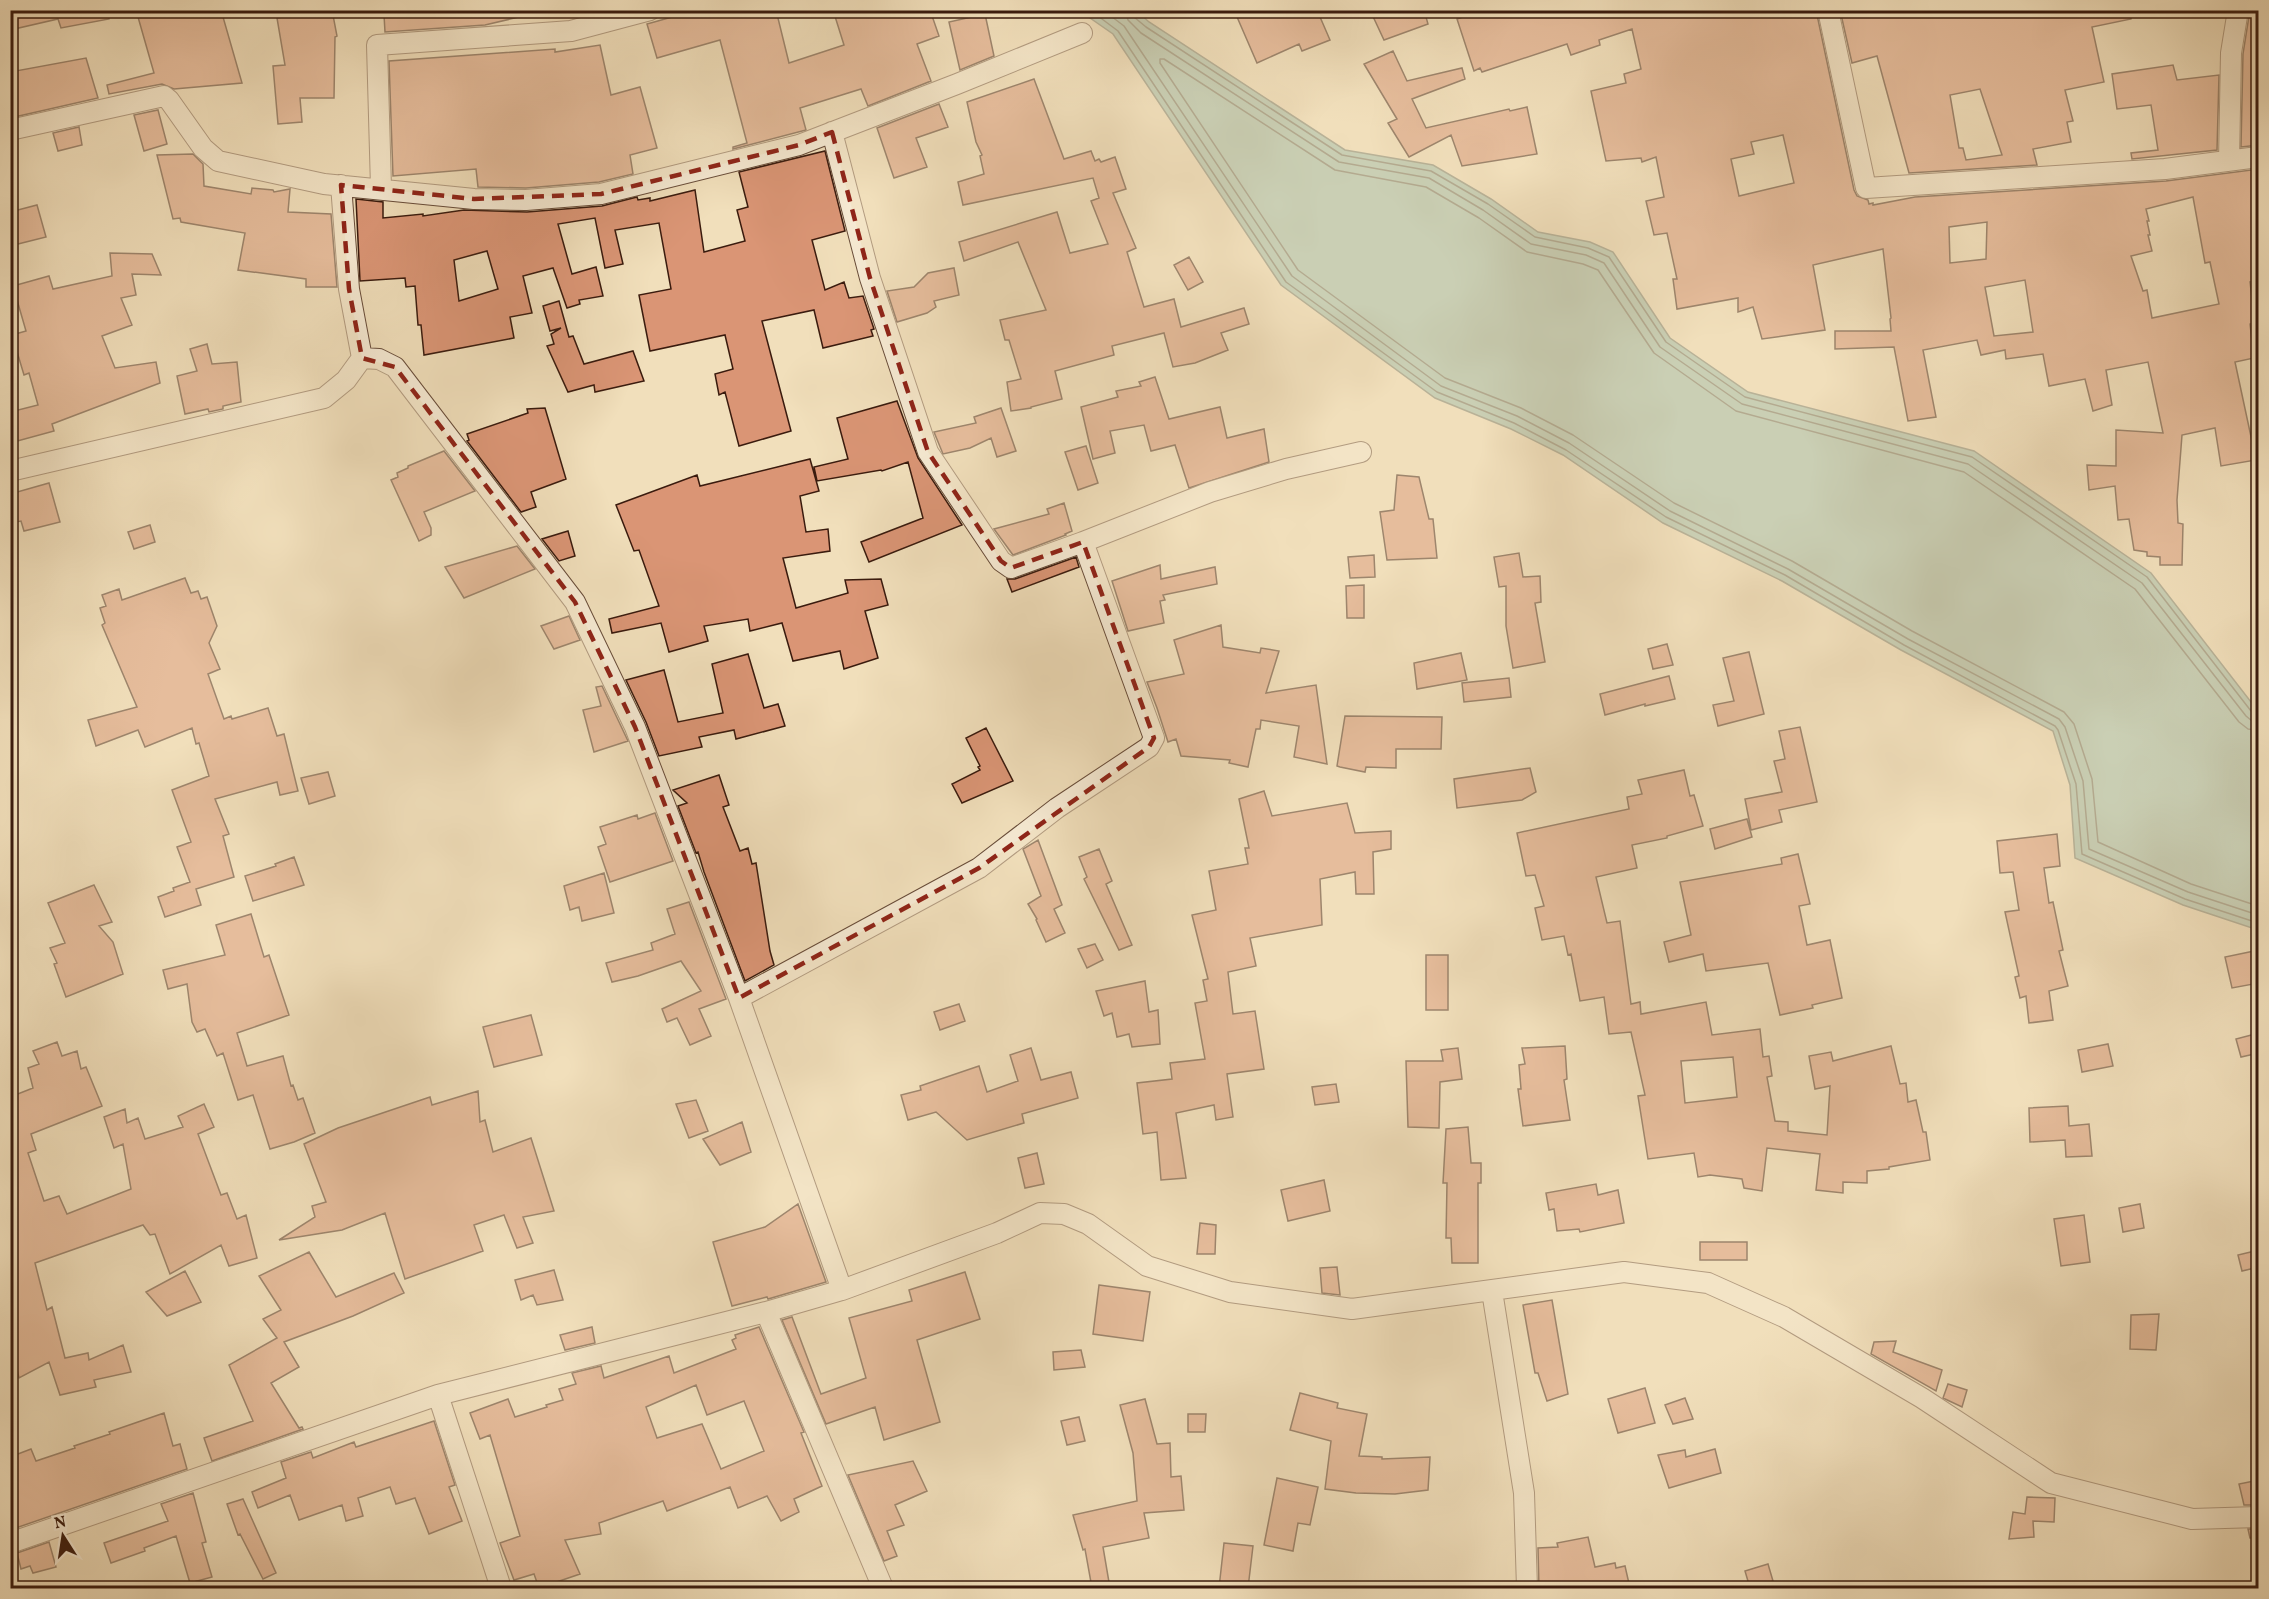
<svg xmlns="http://www.w3.org/2000/svg" width="2269" height="1599" viewBox="0 0 2269 1599" font-family="Vollkorn,serif">
	<rect width="100%" height="100%" fill="#f1dfbb"/>
	<filter id="stains"><feTurbulence type="fractalNoise" baseFrequency=".00333" numOctaves="4"/><feColorMatrix values="0 0 0 0 .2 0 0 0 0 .09 0 0 0 0 .02 0 0 0 .5 -.17"/></filter>
	<radialGradient id="worn" r=".72"><stop offset=".6" stop-color="#630" stop-opacity="0"/><stop offset="1" stop-color="#630" stop-opacity=".3"/></radialGradient>
	<path fill="#9cbdaa" stroke="#757c6c" stroke-width="1.5" d="M1080 11H1137L1149 22 1345 150 1433 165 1491 199 1538 232 1590 242 1613 252 1670 338 1748 392 1974 451 2151 573 2258 711V930L2183 905 2075 858 2070 785 2053 731 1901 650 1782 581 1663 523 1563 455 1511 429 1435 398 1281 285 1113 34Z"/>
	<g fill="none" stroke-linecap="round" stroke-linejoin="round">
		<path stroke="#6b6c5c" stroke-width="1.5" d="M1090 10 1118 31 1286 282 1437 392 1514 423 1566 450 1666 517 1785 575 1904 645 2055 726 2058 730 2076 784 2082 854 2185 899 2258 923
			M1103 10 1124 26 1292 276 1441 386 1517 416 1569 443 1670 511 1788 569 1908 639 2059 719 2065 727 2083 781 2089 849 2188 892 2258 915
			M1125 10 1128 20 1141 33 1339 162 1429 178 1483 210 1531 244 1586 255 1604 263 1660 347 1742 404 1968 464 2142 583 2246 716 2252 721H2258
			M1133 10 1134 17 1146 27 1342 155 1431 171 1488 204 1535 237 1588 248 1609 257 1666 342 1745 397 1972 457 2147 577 2251 711 2258 714
			M2258 730 2248 729 2239 722 2135 589 1964 472 1736 411 1654 353 1598 270 1583 264 1527 252 1479 218 1426 187 1335 170 1164 59H1160V63L1298 270 1445 378 1521 408 1573 435 1674 503 1792 561 1912 631 2064 712 2074 724 2092 779 2098 842 2191 884 2258 906"/>
	</g>
	<path fill="#da9575" stroke="#3a1b0e" stroke-width="1.5" fill-rule="evenodd" d="M10 10H108L109 19 61 28 58 19 10 30Z
		M136 10H221L242 83 174 89 162 84 109 94 107 85 154 73Z
		M321 10H332L337 36 335 37 334 98H300L302 122 278 124 273 66 285 65 277 18Z
		M456 10H518L519 17 485 25 385 32 384 15Z
		M697 10H776L789 63 844 45 833 10H930L939 36 917 44 931 81 868 106 861 89 800 108 806 130 733 149V147L747 143 720 40 657 58 647 24Z
		M1234 10H1317L1330 40 1302 51 1299 44 1257 63Z
		M1370 10H1424L1428 24 1384 40Z
		M1483 10H1816L1854 190 1857 196 1868 200 1869 204 1873 203V205L1915 197 2166 181 2259 169V173L2255 174 2259 227V281L2250 282 2255 323 2250 324 2254 358 2235 362 2256 460 2221 466 2215 428 2182 435 2177 500 2178 523 2183 524 2182 565H2160V557L2147 556V552L2134 550 2129 519 2118 520 2115 486 2089 490 2087 465 2116 466V430L2163 433 2148 362 2106 370 2112 405 2093 411 2085 379 2049 386 2043 354 2006 359 2005 350 1981 355 1977 340 1923 350 1936 417 1908 421 1894 347 1835 349V331H1891L1890 319 1891 318 1883 249 1813 265 1825 330 1762 339 1753 307 1738 312V298L1677 309 1673 279H1677L1667 233 1654 235 1646 201 1664 197 1656 157 1642 162 1641 158 1606 161 1591 91 1626 83 1624 74 1641 69 1632 29 1599 40 1600 45 1571 55 1567 44 1482 72 1480 68 1474 71 1457 19ZM1783 135 1794 183 1739 196 1731 159 1754 154 1751 142ZM2193 197 2205 263 2210 262 2219 304 2152 318 2147 290 2143 291 2131 256 2152 251 2148 235H2150L2147 221H2149L2146 209ZM1987 222 1986 259 1950 263 1949 227ZM2025 280 2033 332 1994 336 1985 287Z
		M1840 10H2131V19L2092 27 2104 82 2065 90 2073 121 2067 122 2071 142 2033 149 2037 165 1909 173 1877 56 1852 63ZM1980 89 2002 155 1966 160 1963 148H1959L1950 95Z
		M2250 10H2259V145L2241 147 2243 54Z
		M985 14 994 56 960 70 949 22Z
		M600 45 611 95 640 87 657 148 630 155 633 174 599 182 526 188 478 187 476 169 393 176 389 61 555 49V52Z
		M1393 51 1407 81 1462 68 1465 79 1412 99 1426 128 1509 109 1510 111 1527 107 1537 154 1462 166 1451 135 1409 157 1388 123 1397 119 1364 64Z
		M86 58 98 98 10 118V72Z
		M2173 65 2177 80 2219 75 2217 150 2132 159 2131 153 2158 150 2151 105 2117 109 2112 74Z
		M1034 79 1064 159 1091 151 1095 161 1099 159 1101 162 1115 157 1126 189 1113 193 1136 248 1127 252 1144 307 1174 299 1181 327 1244 308 1249 324 1221 333 1228 350 1195 363 1173 367 1164 333 1112 346 1114 355 1055 371 1062 399 1031 407V408L1011 411 1007 382 1021 379 1009 340H1005L1000 320 1046 310 1018 242 964 261 959 242 1057 212 1070 253 1108 244 1091 201 1099 198 1093 178 963 205 958 182 984 174 980 156 982 155 976 142 967 102Z
		M939 104 948 127 916 138 927 167 894 178 877 128Z
		M158 110 167 144 144 151 134 115Z
		M79 127 82 145 58 151 53 133Z
		M825 151 845 231 812 240 825 290 844 282 849 298 863 296 874 329 871 330 873 336 823 348 814 310 762 321 791 431 739 446 725 392 719 395 715 374 733 369 725 335 650 351 639 295 671 289 659 223 615 230 623 264 605 268 595 218 558 224 572 274 596 267 603 296 579 300 580 304 567 308 553 268 523 276 532 313 510 317 514 338 424 355 421 325H418L415 286 406 287 405 278 360 281 356 199 383 202V218L423 214V216L464 210 527 212 602 206 637 197 638 200 650 198V201L695 190 704 252 745 241 737 210 748 207 739 172ZM487 251 498 289 459 301 454 260Z
		M193 154 203 164 204 186 251 194 252 188 273 190 274 192 290 189 288 212 331 214 337 287H306V279L238 270 245 233 181 222 180 218 173 219 157 155Z
		M37 205 46 237 10 246V212Z
		M110 253 152 254 161 275 132 274 136 295 121 298 132 325 102 336 115 368 156 362 160 383 52 424 54 431 10 443V412L38 405 29 373 24 375 12 335 26 331 13 286 49 276 53 289 112 276Z
		M1189 257 1203 282 1188 290 1174 265Z
		M954 268 959 295 934 301 936 307 927 313 897 322 887 291 914 287 928 273Z
		M559 301 569 337 573 336 584 364 633 351 644 381 595 392 594 385 568 392 547 346 554 344 551 334 561 328 550 331 543 306Z
		M207 344 212 364 237 362 241 402 223 406V409L209 412 208 409 185 414 177 376 197 371 190 349Z
		M1155 377 1169 419 1220 407 1227 438 1264 429 1269 462 1189 488 1175 445 1151 451 1144 425 1110 431 1115 453 1093 459 1081 407 1118 397 1116 391 1141 386 1139 382Z
		M897 401 918 458 962 525 869 562 861 542 923 518 908 462 882 471 881 470 817 481 814 467 848 459 837 418Z
		M545 408 566 479 531 492 536 507 521 512 467 441 469 440 467 434 528 413 527 409Z
		M1001 408 1016 451 997 457 991 438 970 448 943 454 934 432 976 423 974 417Z
		M1086 446 1098 483 1078 490 1065 452Z
		M444 451 475 491 424 512 431 528V535L419 541 391 480 398 477 397 473 408 468V466Z
		M810 459 819 491 800 496 806 532 828 529 830 551 783 558 796 608 848 593 845 580 881 579 888 605 865 611 878 658 844 669 840 651 793 661 782 623 750 631 748 619 704 626 708 641 669 652 661 623 612 633 609 619 659 606 639 550 634 551 616 505 697 475 700 486Z
		M1397 475 1419 477 1429 519H1433L1437 558 1387 560 1380 512 1394 510Z
		M49 483 60 522 24 531 21 521 10 523V494Z
		M1064 503 1072 531 1065 534 1066 535 1013 555 994 529 1049 514 1047 509Z
		M150 525 155 542 134 549 128 532Z
		M568 531 575 556 559 561 542 539Z
		M517 546 535 569 464 598 445 567Z
		M1519 553 1523 577 1540 576 1541 602 1535 603 1545 662 1513 668 1506 626V586L1499 587 1494 557Z
		M1374 555 1375 577 1350 578 1348 557Z
		M1076 557 1079 567 1012 592 1007 579H1015Z
		M1160 565 1161 579 1215 567 1217 584 1163 595 1165 600 1160 601 1164 623 1128 631 1112 581Z
		M185 578 191 593 198 591 201 599 207 597 217 626 209 643 220 669 208 674 224 719 231 716 232 719 268 708 277 736 284 734 298 791 280 795 277 782 215 799 229 834 223 836 234 877 196 889 201 905 165 917 158 897 174 891 173 888 190 882 177 847 191 842 172 790 209 776 199 743 196 744 192 728 145 747 138 730 96 746 88 720 137 707 102 625 105 623 100 608 106 606 102 595 119 589 122 600Z
		M1364 585V618H1347L1346 586Z
		M569 616 580 640 554 649 541 626Z
		M1221 625 1223 647 1260 653 1261 648 1279 651 1266 693 1316 685 1327 764 1294 757 1299 726 1261 720 1260 729H1256L1248 767 1229 763 1230 760 1181 756 1176 739 1168 742 1157 708 1147 682 1184 674 1174 640Z
		M1667 644 1673 665 1653 669 1648 649Z
		M1749 652 1764 714 1718 726 1713 705 1734 701 1723 658Z
		M1461 653 1467 680 1417 689 1414 663Z
		M748 654 764 708 778 704 785 726 736 739 734 730 699 737 702 747 659 756 646 722 626 680 664 670 678 722 723 713 712 664Z
		M1669 676 1675 699 1645 706V704L1605 715 1600 694Z
		M1509 678 1511 697 1464 702 1462 683Z
		M602 686 628 741 594 752 583 710 601 706 596 687Z
		M1345 716 1442 717 1441 749H1396V768L1366 767 1365 772 1340 767 1337 766Z
		M1800 727 1817 802 1779 810 1782 822 1751 830 1745 799 1782 792 1774 761 1785 759 1779 731Z
		M986 728 1013 781 962 803 952 784 980 770 978 767 980 766 966 738Z
		M1530 768 1536 792 1522 800 1457 808 1454 779Z
		M1684 770 1690 796 1694 795 1703 826 1667 836V838L1632 845 1637 868 1596 877 1607 923 1620 921 1631 1004 1640 1002 1641 1014 1706 1002 1712 1035 1760 1029 1763 1057 1769 1056 1772 1076 1767 1077 1775 1121 1788 1122V1131L1827 1135 1830 1086 1815 1089 1809 1056 1831 1052 1833 1061 1891 1046 1900 1084 1906 1083 1908 1102 1916 1100 1923 1132H1926L1930 1160 1889 1167V1169L1867 1171V1183L1843 1182V1193L1816 1190 1820 1154 1767 1148 1762 1191 1744 1188 1742 1179 1710 1175 1698 1177 1694 1153 1648 1159 1638 1096 1645 1095 1631 1032 1609 1034 1604 997 1580 1001 1571 954 1568 955 1564 936 1542 940 1535 908 1544 906 1535 875 1526 876 1517 833 1629 809 1627 797 1642 794 1638 780ZM1733 1057 1737 1097 1685 1103 1681 1061Z
		M328 772 335 796 309 804 301 778Z
		M719 775 729 805 723 807 740 851 748 848 752 864 756 863 770 951 774 965 745 981 704 872 698 852 696 853 678 806 687 803 673 790Z
		M1264 791 1272 816 1347 803 1355 833 1391 831V849L1373 852 1374 894H1356L1355 872 1320 879 1322 925 1250 938 1256 966 1228 972 1233 1014 1255 1011 1264 1069 1227 1074 1233 1117 1216 1120 1214 1105 1176 1113 1186 1178 1161 1180 1157 1132 1143 1134 1137 1083 1172 1079 1170 1063 1205 1059 1195 1003 1207 1001 1203 980 1208 979 1192 915 1216 910 1209 871 1248 864 1245 848H1249L1239 799Z
		M655 813 673 861 610 882 598 847 606 844 600 827 637 815 638 819Z
		M1747 819 1752 837 1715 849 1710 829Z
		M2057 834 2060 866 2044 868 2049 903 2053 902 2063 950 2059 951 2068 986 2049 991 2053 1020 2029 1023 2026 996 2020 998 2015 977 2019 976 2005 912 2019 910 2013 872 2000 873 1997 841Z
		M1038 840 1062 905 1054 909 1065 933 1046 942 1036 920 1037 919 1028 904 1041 896 1023 849Z
		M1099 849 1112 881 1106 884 1132 945 1119 950 1084 879 1087 877 1079 857Z
		M1798 854 1810 904 1799 906 1807 945 1830 940 1842 998 1812 1005 1813 1008 1780 1015 1768 963 1706 971 1703 954 1669 962 1664 942 1691 935 1680 882 1782 864 1781 858Z
		M294 857 304 885 253 901 245 876 276 866 275 864Z
		M604 873 614 913 582 921 579 907 570 910 564 886Z
		M94 885 112 922 99 926 113 942 123 974 66 997 54 964 57 963 50 948 65 943 48 903Z
		M689 902 726 999 699 1009 711 1036 690 1045 677 1018 667 1022 662 1009 701 991 681 961 638 976 612 982 606 963 653 950 651 943 675 934 667 909Z
		M251 914 264 957 269 955 289 1015 237 1033 247 1066 283 1056 291 1086 293 1085 298 1100 303 1098 315 1133 294 1142 270 1149 253 1095 238 1100 223 1053 217 1056 205 1029 197 1032 192 1022 187 984 168 989 163 970 225 955 216 925Z
		M1095 944 1103 960 1087 968 1078 949Z
		M2259 950V983L2232 988 2225 957Z
		M1426 955H1448V1010H1426Z
		M1145 981 1149 1012 1158 1010 1160 1044 1132 1047 1129 1034 1117 1037 1112 1013 1104 1016 1096 991Z
		M959 1004 965 1021 940 1030 934 1012Z
		M531 1015 542 1055 494 1067 483 1027Z
		M2259 1033V1053L2241 1057 2236 1039Z
		M57 1042 62 1056 77 1051 81 1069 86 1067 102 1106 31 1134 36 1150 28 1153 44 1201 59 1196 67 1214 131 1189 123 1144 114 1148 104 1117 125 1109 127 1123 138 1118 145 1139 183 1127 178 1116 204 1104 214 1127 198 1134 221 1195 227 1193 237 1219 246 1215 257 1258 229 1266 221 1245 170 1274 155 1234 150 1235 143 1225 35 1263 47 1310 52 1307 65 1358 88 1353 89 1360 123 1345 131 1372 94 1380 96 1387 60 1395 49 1362 19 1378 15 1361 10 1362V1097L33 1088 28 1068 39 1064 33 1051Z
		M2108 1044 2113 1066 2082 1072 2078 1050Z
		M1565 1046 1567 1079 1564 1080 1570 1120 1523 1126 1518 1089H1521L1519 1065 1525 1064 1522 1048Z
		M1031 1048 1041 1080 1071 1072 1078 1098 1022 1114 1024 1123 967 1140 936 1112 908 1120 901 1095 921 1090 920 1086 979 1066 987 1092 1018 1081 1010 1055Z
		M1458 1048 1462 1079 1440 1082 1439 1128 1408 1127 1406 1061H1443L1441 1050Z
		M1336 1084 1339 1102 1315 1105 1312 1087Z
		M478 1091 480 1122 485 1120 493 1152 531 1138 554 1211 523 1217 533 1243 517 1248 504 1215 474 1225 483 1251 405 1279 385 1213 342 1230 279 1240 315 1217 312 1206 326 1202 304 1144 338 1128 430 1097 432 1105Z
		M696 1100 708 1131 689 1138 676 1104Z
		M2068 1106 2069 1126 2089 1124 2092 1156 2066 1157 2065 1140 2030 1142 2029 1108Z
		M742 1122 751 1152 720 1165 703 1139Z
		M1468 1127 1471 1163H1481V1183H1478V1263H1452L1451 1238H1446L1447 1183H1443L1446 1129Z
		M1037 1153 1044 1184 1025 1188 1018 1158Z
		M1324 1180 1330 1211 1288 1221 1281 1190Z
		M1596 1184 1598 1195 1618 1190 1624 1223 1580 1232 1579 1229 1557 1231 1554 1209 1549 1210 1546 1193Z
		M798 1204 826 1282 768 1299 767 1297 732 1306 713 1242 765 1227Z
		M2140 1204 2144 1228 2123 1232 2119 1208Z
		M2084 1215 2090 1262 2061 1266 2054 1219Z
		M1200 1223 1216 1225 1215 1254H1197Z
		M1700 1242H1747V1260H1700Z
		M2259 1250V1267L2242 1271 2238 1255Z
		M309 1252 336 1297 394 1273 404 1293 353 1316 284 1342 299 1367 271 1383 299 1428 302 1427 303 1429 212 1461 204 1438 253 1421 229 1365 277 1338 263 1319 281 1310 259 1276Z
		M1337 1267 1340 1295 1322 1293 1320 1268Z
		M554 1270 563 1300 537 1305 533 1295 521 1300 515 1280Z
		M185 1271 201 1302 167 1316 146 1292Z
		M965 1272 980 1319 917 1340 940 1422 884 1440 875 1407 826 1424 782 1320 792 1317 821 1394 866 1378 849 1318 912 1301 909 1290Z
		M1099 1285 1150 1292 1143 1341 1093 1334Z
		M1552 1300 1568 1394 1547 1401 1538 1373H1535L1523 1305Z
		M2159 1314 2156 1350 2130 1349 2131 1315Z
		M592 1327 595 1343 565 1350 560 1335Z
		M759 1327 804 1432 801 1433 822 1486 794 1499 799 1512 781 1521 767 1496 738 1508 730 1487 667 1511 663 1501 599 1523 601 1534 565 1540 580 1574 539 1588 534 1574 514 1580 500 1543 520 1536 490 1435 480 1439 470 1413 508 1399 515 1417 547 1407 546 1405 563 1400 559 1389 576 1384 572 1373 601 1366 604 1378 669 1356 674 1373 736 1349 732 1340 736 1338 735 1335ZM696 1385 707 1415 744 1401 764 1451 721 1469 702 1424 657 1438 646 1407Z
		M1896 1341 1893 1352 1942 1370 1936 1391 1871 1354 1874 1342Z
		M1081 1350 1085 1367 1054 1370 1053 1352Z
		M1948 1384 1967 1390 1962 1407 1943 1398Z
		M1645 1388 1655 1423 1618 1433 1608 1399Z
		M1300 1393 1338 1403 1337 1408 1367 1414 1359 1456 1382 1457V1459L1430 1457 1428 1490 1395 1494 1356 1493 1325 1489 1331 1441 1290 1430Z
		M1685 1398 1693 1419 1673 1424 1665 1405Z
		M1145 1399 1157 1444 1170 1443 1171 1477 1181 1476 1184 1510 1144 1513 1149 1538 1103 1547 1110 1588H1092L1085 1549 1083 1550 1073 1515 1137 1501 1133 1453 1120 1405Z
		M164 1413 173 1446 180 1444 187 1469 10 1530V1457L31 1449 36 1461 75 1448 74 1446 110 1434 109 1432Z
		M1188 1414H1206L1205 1432H1188Z
		M1079 1417 1085 1441 1067 1445 1061 1421Z
		M434 1421 455 1485 449 1487 462 1521 429 1534 415 1498 396 1504 390 1487 358 1498 363 1516 346 1521 342 1505 299 1520 290 1495 258 1508 252 1492 286 1478 281 1462 311 1452 313 1458 354 1442 356 1447Z
		M1715 1449 1721 1473 1669 1488 1658 1455 1685 1450 1686 1457Z
		M913 1461 927 1491 895 1505 904 1525 887 1531 897 1556 884 1561 848 1475Z
		M1277 1478 1318 1487 1310 1525 1298 1523 1293 1551 1264 1545Z
		M2259 1480V1505H2244L2239 1484Z
		M193 1493 206 1542 202 1543 212 1577 190 1583 176 1536 144 1548 145 1551 111 1563 104 1543 168 1521 161 1504Z
		M2027 1497 2055 1498 2054 1522 2033 1521 2034 1537 2009 1539 2013 1512 2025 1514Z
		M243 1499 276 1573 263 1579 240 1534 238 1535 227 1504Z
		M2248 1529H2259V1538H2250Z
		M1588 1537 1595 1567 1615 1563 1616 1568 1625 1566 1630 1588H1539L1538 1548 1558 1547 1557 1543Z
		M49 1542 56 1567 33 1573 30 1566 21 1569 17 1553Z
		M1224 1543 1253 1546 1248 1588H1219Z
		M1768 1564 1773 1581 1750 1588 1745 1571Z"/>
	<g fill="none" stroke-linecap="round" stroke-linejoin="round">
		<g stroke="#684c39" stroke-width="22">
			<path id="minor" d="M1828 10 1866 188 2165 169 2258 157
				M10 130 164 96 169 100 203 148 218 161 324 184 474 199 526 200 601 194 799 145 957 84 1082 33
				M2229 161 2231 53 2238 10
				M381 188 377 45 571 31 650 10
				M362 358 379 359 395 367 575 602 635 727 739 998 842 1290
				M10 471 324 398 346 380 362 358 349 289 341 185
				M1083 542 1210 492 1286 469 1361 452
				M739 998 979 868 1057 808 1149 747 1154 738 1083 542 1011 568 1001 561 928 452 870 278 832 132
				M1492 1291 1524 1493 1527 1588
				M766 1312 883 1588
				M438 1395 501 1588
				M10 1543 438 1395 766 1312 842 1290 997 1233 1040 1213 1064 1214 1088 1224 1147 1266 1230 1292 1352 1309 1624 1272 1708 1283 1784 1317 1922 1398 2051 1483 2192 1519 2258 1517"/>
		</g>
		<use href="#minor" stroke="#f6ead3" stroke-width="20"/>
	</g>
	<path d="M0 0H2269V1599H0ZM832 132 870 278 928 452 1001 561 1011 568 1083 542 1154 738 1149 747 979 868 739 998 635 727 575 602 395 367 362 358 349 289 341 185 474 199 601 194 799 145Z" fill="#f1dfbb" fill-opacity=".55" fill-rule="evenodd"/>
	<path fill="none" stroke="#8f2418" stroke-width="4.5" stroke-dasharray="12 8" stroke-linejoin="round" d="M832 132 870 278 928 452 1001 561 1011 568 1083 542 1154 738 1149 747 979 868 739 998 635 727 575 602 395 367 362 358 349 289 341 185 474 199 601 194 799 145Z"/>
	<rect width="2269" height="1599" fill="none" stroke="#f1dfbb" stroke-width="36"/>
	<rect x="12" y="12" width="2245" height="1575" fill="none" stroke="#3a1b0e" stroke-width="3"/>
	<rect x="18" y="18" width="2233" height="1563" fill="none" stroke="#3a1b0e" stroke-width="1.5"/>
	<g transform="translate(63 1536) rotate(348)" stroke="#f6ead3" stroke-width="4.5" paint-order="stroke">
	<path d="M0-4.5L10 22L0 15L-10 22Z" fill="#3a1b0e"/>
	<text y="-9" font-size="16" font-weight="bold" text-anchor="middle" fill="#3a1b0e">N</text>
	</g>
	<rect width="100%" height="100%" filter="url(#stains)"/>
	<rect width="100%" height="100%" fill="url(#worn)"/>
</svg>
